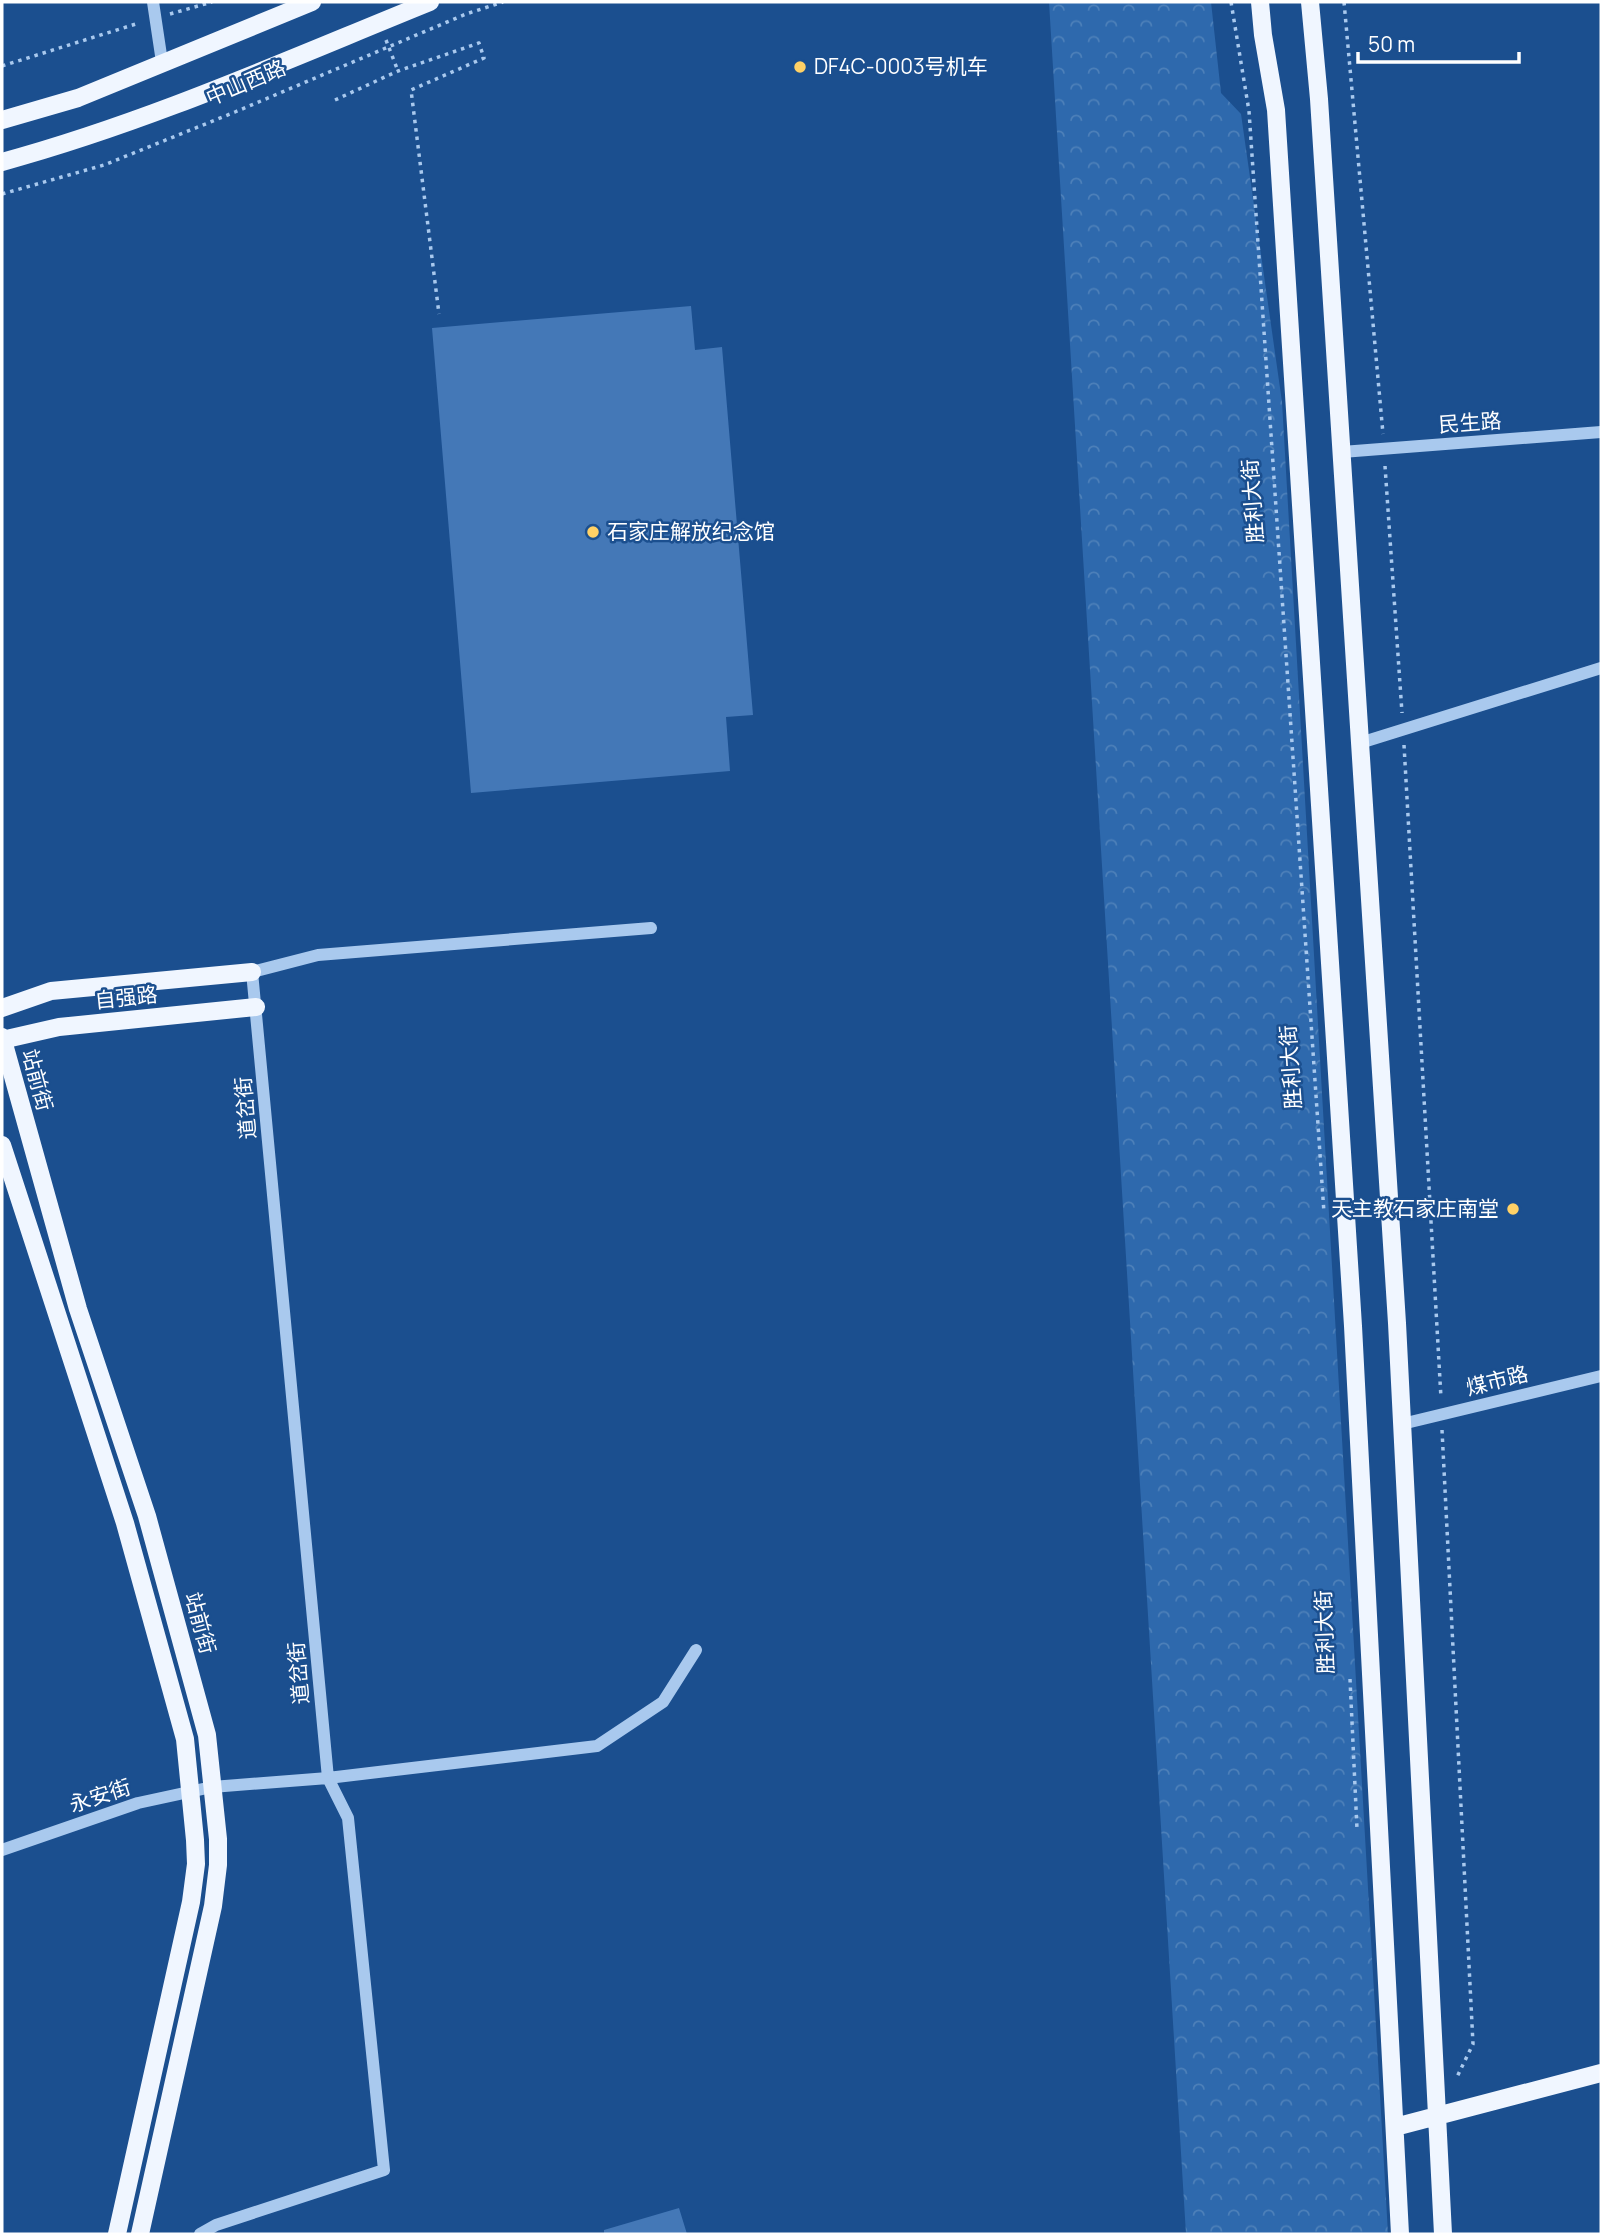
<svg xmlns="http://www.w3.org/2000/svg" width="1603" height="2236" viewBox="0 0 1603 2236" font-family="Manrope,'Noto Sans SC',sans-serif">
	<defs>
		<pattern id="forest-crowns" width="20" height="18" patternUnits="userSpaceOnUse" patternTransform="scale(1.75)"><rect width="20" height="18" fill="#2e69ad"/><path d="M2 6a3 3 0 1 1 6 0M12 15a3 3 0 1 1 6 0" fill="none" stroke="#4d80b9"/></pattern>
	</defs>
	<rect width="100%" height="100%" fill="#1b4f8f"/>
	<path fill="url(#forest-crowns)" d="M1049 2H1211L1221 93 1241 114 1282 402 1388 2234H1186Z"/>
	<path fill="#4478b7" d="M691 306 695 350 722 347 753 715 726 717 730 771 471 793 432 328Z
		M679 2208 687 2234H604V2230Z"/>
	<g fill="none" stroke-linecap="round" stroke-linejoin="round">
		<path stroke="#a9c9ee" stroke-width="3.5" stroke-dasharray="3.5 5" stroke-linecap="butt" d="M1231 2 1249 111 1324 1213
			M1344 2 1383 434
			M170 14 212 2
			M386 40 398 71
			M2 66 139 23
			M335 100 398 71 479 43 484 58 411 90 439 314
			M2 194 104 165 235 112 466 14 503 2
			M1385 466 1402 713
			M1404 745 1441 1398
			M1442 1430 1473 2044 1456 2079
			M1350 1679 1357 1829"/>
		<path stroke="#a9c9ee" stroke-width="12" d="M153 2 162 62
			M1342 452 1601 432
			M1360 743 1601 668
			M1402 1424 1601 1376
			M2 1850 138 1803 212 1787 328 1778 597 1746 663 1702 696 1650
			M200 2234 216 2225 384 2170 348 1818 328 1778 252 972 318 955 651 928"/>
		<path stroke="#f0f6ff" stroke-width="18" d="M1260 2 1263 35 1276 110 1353 1326 1400 2234
			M1310 2 1319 99 1397 1323 1443 2234
			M2 120 78 98 312 2
			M2 162C149 122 289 59 430 2
			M2 1008 51 991 252 972
			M2 1037 78 1309 147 1516 207 1735 218 1839V1865L213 1906 140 2234
			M2 1040 59 1027 256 1007
			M2 1145 125 1523 185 1739 195 1840 196 1864 191 1902 117 2234
			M1395 2127 1601 2073"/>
	</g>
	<g fill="#ffd166" stroke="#1b4f8f" stroke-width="2.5">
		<circle cx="800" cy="67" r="7"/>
		<circle cx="593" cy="532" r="7"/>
		<circle cx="1513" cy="1209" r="7"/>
	</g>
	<g text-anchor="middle" stroke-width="5" stroke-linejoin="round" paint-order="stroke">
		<g font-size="21" fill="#fff" stroke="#1b4f8f" text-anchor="start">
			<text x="814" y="74">DF4C-0003号机车</text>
			<text x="607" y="539">石家庄解放纪念馆</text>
			<text x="1499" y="1216" text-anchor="end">天主教石家庄南堂</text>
		</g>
		<g font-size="21" fill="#fff" stroke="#1b4f8f">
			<text transform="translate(246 83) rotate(-23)" y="7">中山西路</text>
			<text transform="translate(1470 423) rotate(-4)" y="7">民生路</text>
			<text transform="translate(1253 501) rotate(-94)" y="7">胜利大街</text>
			<text transform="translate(126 998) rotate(-6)" y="7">自强路</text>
			<text transform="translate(1291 1067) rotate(-94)" y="7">胜利大街</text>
			<text transform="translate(37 1080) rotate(75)" y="7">站前街</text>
			<text transform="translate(246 1108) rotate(-95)" y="7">道岔街</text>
			<text transform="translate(1497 1381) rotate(-14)" y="7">煤市路</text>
			<text transform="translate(200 1623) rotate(75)" y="7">站前街</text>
			<text transform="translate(1325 1632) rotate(-92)" y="7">胜利大街</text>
			<text transform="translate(299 1673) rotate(-95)" y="7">道岔街</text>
			<text transform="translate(100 1796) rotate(-18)" y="7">永安街</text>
		</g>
	</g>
	<rect width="1603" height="2236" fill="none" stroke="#ffffff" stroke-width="7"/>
	<path d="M1358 52v10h161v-10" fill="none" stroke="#ffffff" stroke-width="3.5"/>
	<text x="1368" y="52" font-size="21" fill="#ffffff" stroke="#1b4f8f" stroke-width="5" paint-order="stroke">50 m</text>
</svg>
